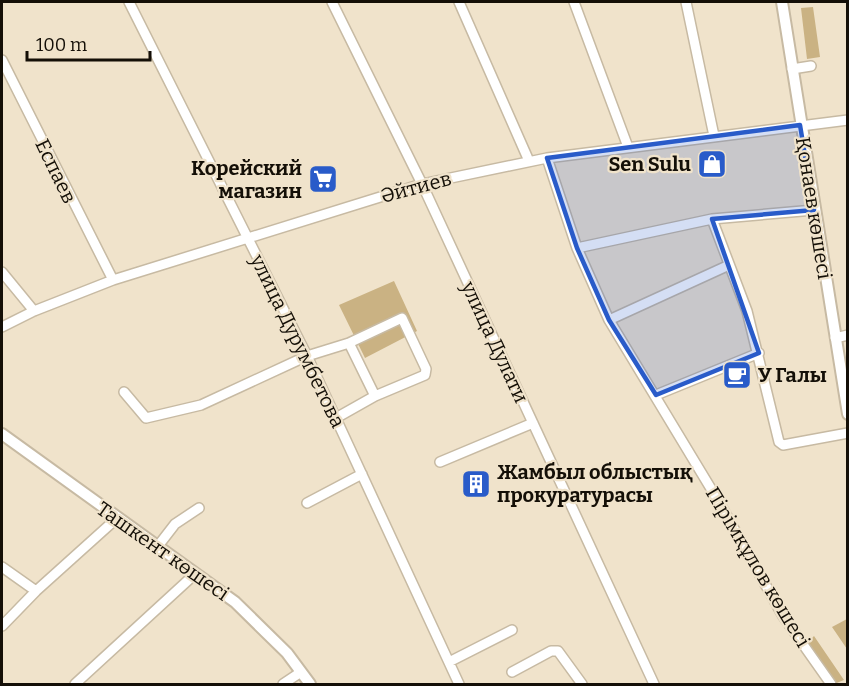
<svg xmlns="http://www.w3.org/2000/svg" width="849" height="686" viewBox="0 0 849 686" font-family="Bitter,serif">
	<rect width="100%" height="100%" fill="#f0e3cb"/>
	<path fill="#cab283" d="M813 7 820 57 807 59 801 8Z
		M394 281 417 331 365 358 339 305Z
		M847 619V649L832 627Z
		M814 636 844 680 834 684 807 643Z"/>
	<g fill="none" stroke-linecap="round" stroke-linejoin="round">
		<g stroke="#c7baa3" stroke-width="12">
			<path id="minor" d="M129 2 307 356 459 684
				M332 2 422 184 654 684
				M459 2 529 161
				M574 2 628 147
				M686 2 714 136
				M2 60 113 280
				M792 69 811 66
				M547 158 577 248 609 320 719 502 783 616 831 684
				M712 219 747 311 779 442 783 445 848 433
				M577 248 712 219 814 210
				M2 272 34 311
				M609 320 727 266
				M2 327 34 311 113 280 422 184 547 158 848 120
				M835 338 848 335
				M349 343 375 396
				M124 392 146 418 201 405 307 356 349 343 402 318 426 369 425 375 375 396 336 418
				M656 395 759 353
				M440 462 533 423
				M307 503 362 474
				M158 546 175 524 199 508
				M2 567 36 591
				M2 626 36 591 116 519
				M449 662 512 630
				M512 672 551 651H558L582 684
				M75 684 196 573
				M283 684 301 672"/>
		</g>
		<g stroke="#c7baa3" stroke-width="14">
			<path id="major" d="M782 2 848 414
				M2 434 235 602 287 653 310 684"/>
		</g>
		<use href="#minor" stroke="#fff" stroke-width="9"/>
		<use href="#major" stroke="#fff" stroke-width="10"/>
	</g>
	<path fill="#295bc9" fill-opacity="0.2" stroke="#295bc9" stroke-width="4.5" stroke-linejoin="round" d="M800 125 814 210 712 219 759 353 656 395 609 320 577 248 547 158Z"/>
	<defs>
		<g id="shop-square" transform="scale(1.5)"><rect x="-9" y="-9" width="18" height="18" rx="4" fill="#295bc9" stroke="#f0e3cb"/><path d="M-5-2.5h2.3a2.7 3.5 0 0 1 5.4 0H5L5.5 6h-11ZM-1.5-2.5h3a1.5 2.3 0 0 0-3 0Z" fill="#fff"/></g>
		<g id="supermarket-square" transform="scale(1.5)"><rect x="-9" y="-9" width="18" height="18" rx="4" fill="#295bc9" stroke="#f0e3cb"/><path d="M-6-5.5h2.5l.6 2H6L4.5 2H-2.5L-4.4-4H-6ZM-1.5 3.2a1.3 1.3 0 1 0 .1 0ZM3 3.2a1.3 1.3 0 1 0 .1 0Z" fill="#fff"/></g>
		<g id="cafe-square" transform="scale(1.5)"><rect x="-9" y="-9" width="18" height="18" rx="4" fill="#295bc9" stroke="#f0e3cb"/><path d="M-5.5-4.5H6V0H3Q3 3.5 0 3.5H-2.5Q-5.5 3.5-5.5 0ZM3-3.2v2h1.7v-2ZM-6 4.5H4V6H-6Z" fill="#fff"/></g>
		<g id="building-square" transform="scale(1.5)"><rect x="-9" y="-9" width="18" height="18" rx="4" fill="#295bc9" stroke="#f0e3cb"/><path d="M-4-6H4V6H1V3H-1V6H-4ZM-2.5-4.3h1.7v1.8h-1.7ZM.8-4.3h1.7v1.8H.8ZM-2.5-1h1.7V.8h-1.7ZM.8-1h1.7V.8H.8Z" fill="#fff"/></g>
	</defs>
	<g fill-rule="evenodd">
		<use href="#shop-square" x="712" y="164"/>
		<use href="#supermarket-square" x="323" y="179"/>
		<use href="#cafe-square" x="737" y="375"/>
		<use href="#building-square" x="476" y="484"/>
	</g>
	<g text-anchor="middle" stroke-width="4.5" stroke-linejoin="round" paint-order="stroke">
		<g font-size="20" font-weight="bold" fill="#140f07" stroke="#f0e3cb" text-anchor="end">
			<text x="691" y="171">Sen Sulu</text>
			<text x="302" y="175">Корейский<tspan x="302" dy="23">магазин</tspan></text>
			<text x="758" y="382" text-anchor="start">У Галы</text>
			<text x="497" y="479" text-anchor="start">Жамбыл облыстық<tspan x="497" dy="23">прокуратурасы</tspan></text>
		</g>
		<g font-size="20" fill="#140f07" stroke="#f0e3cb">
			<text transform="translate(56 171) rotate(64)" y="7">Еспаев</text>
			<text transform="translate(416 187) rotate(-15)" y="7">Әйтиев</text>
			<text transform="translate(814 208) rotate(81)" y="7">Қонаев көшесі</text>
			<text transform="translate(298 341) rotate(64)" y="7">улица Дурумбетова</text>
			<text transform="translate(495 342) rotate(65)" y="7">улица Дулати</text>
			<text transform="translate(163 551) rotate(35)" y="7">Ташкент көшесі</text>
			<text transform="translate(758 567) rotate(59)" y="7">Пірімқұлов көшесі</text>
		</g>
	</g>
	<rect width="849" height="686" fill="none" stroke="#140f07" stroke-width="6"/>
	<path d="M27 51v9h123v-9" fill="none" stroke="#140f07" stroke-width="3"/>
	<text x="36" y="51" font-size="18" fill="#140f07" stroke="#f0e3cb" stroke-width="4.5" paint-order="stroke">100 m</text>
</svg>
